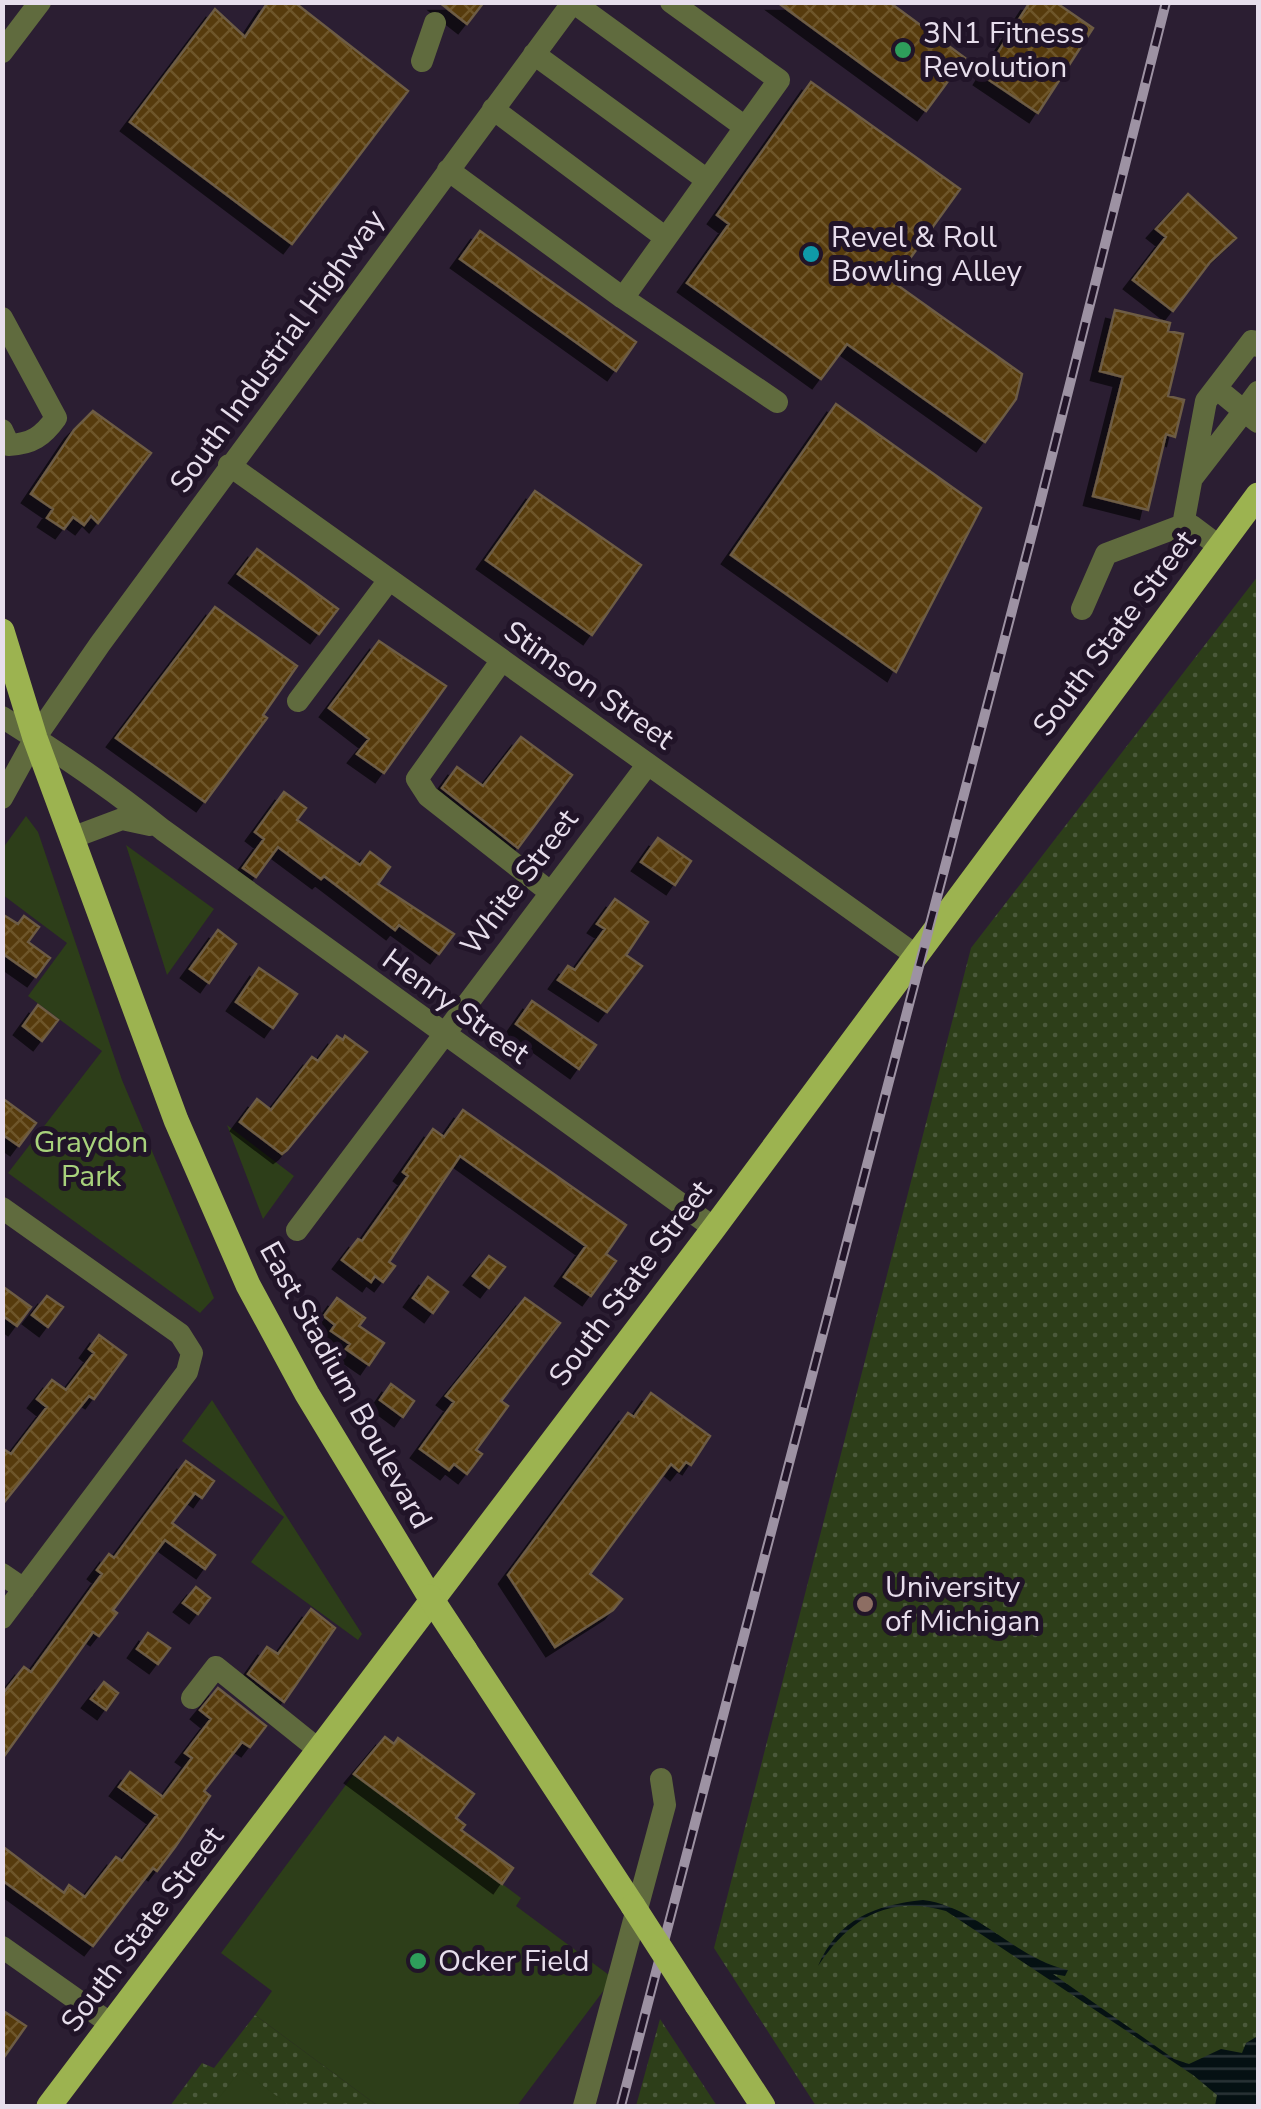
<svg xmlns="http://www.w3.org/2000/svg" width="1261" height="2109" viewBox="0 0 1261 2109" font-family="'Nunito Sans',sans-serif">
	<defs>
		<pattern id="grass-dots" width="8" height="8" patternUnits="userSpaceOnUse" patternTransform="scale(2.5)"><rect width="8" height="8" fill="#2d3e19"/><path d="M2 2h.1M6 6h.1" fill="none" stroke="#4b593b" stroke-width="1.8" stroke-linecap="round"/></pattern>
		<pattern id="water-rules" width="6" height="5" patternUnits="userSpaceOnUse" patternTransform="scale(2.5)"><rect width="6" height="5" fill="#051113"/><path d="M0 2.5h6" fill="none" stroke="#293336"/></pattern>
		<pattern id="building-cross-hatch" width="8" height="8" patternUnits="userSpaceOnUse" patternTransform="scale(2.5)"><rect width="8" height="8" fill="#563a07"/><path d="M0 0l8 8M0 8l8-8" fill="none" stroke="#6e562b"/></pattern>
		<filter id="shadow"><feDropShadow dx="-9" dy="9" stdDeviation="0" flood-color="#0009"/></filter>
	</defs>
	<rect width="100%" height="100%" fill="#2b1e32"/>
	<path fill="url(#grass-dots)" d="M1258 576V2106H816L714 1948 971 948Z
		M255 2015 378 2106H170L202 2063 214 2068Z
		M660 2019 717 2106H636Z"/>
	<path fill="#2d3e19" d="M26 816 38 832 122 1080 214 1298 200 1313 8 1173 102 1051 28 996 67 943 3 895V848Z
		M126 845 214 909 167 975Z
		M227 1125 294 1176 263 1219Z
		M212 1400 362 1634 358 1640 251 1562 284 1517 182 1441Z
		M354 1774 521 1898 516 1906 613 1978 517 2106H378L255 2015 272 1991 221 1953Z
		M241 2069 290 2106H213Z"/>
	<path fill="url(#water-rules)" d="M923 1900C978 1907 1014 1958 1068 1970L1065 1976 1053 1974 1174 2059 1189 2064 1221 2049 1242 2053 1246 2043 1258 2036V2106H1215L1217 2095 1193 2075 946 1911C888 1894 849 1919 818 1966 838 1919 875 1905 923 1900Z"/>
	<path fill="url(#building-cross-hatch)" stroke="#6d5c44" stroke-width="2.5" filter="url(#shadow)" d="M268 2H294L408 91 292 244 130 122 215 9 245 37Z
		M439 2H484L467 24Z
		M777 2H889L965 58 926 111Z
		M1030 2H1055L1093 28 1038 113 983 76Z
		M811 82 960 189 893 282 1022 374 1016 399 985 442 847 344 821 379 687 283 729 224 717 215Z
		M1188 194 1236 238 1210 262 1173 311 1133 280 1166 237 1156 229Z
		M480 231 636 342 616 371 460 259Z
		M1115 310 1170 323 1168 331 1183 334 1168 396 1184 400 1175 437 1166 434 1148 510 1093 496 1123 377 1100 371Z
		M836 404 981 508 896 672 731 555Z
		M93 411 151 453 98 523 91 516 84 525 73 517 64 529 47 518 53 509 31 494 74 430Z
		M535 491 641 565 592 635 486 560Z
		M257 549 338 609 319 634 238 574Z
		M215 607 297 666 263 715 267 718 205 802 116 738Z
		M379 641 446 686 384 773 357 754 369 739 329 708Z
		M521 737 572 775 518 848 442 788 457 767 483 786Z
		M284 792 306 808 297 820 360 865 370 852 390 867 378 884 454 934 439 954 399 925 395 930 324 876 321 879 278 847 256 877 243 868 264 839 255 832Z
		M658 838 691 861 675 885 641 862Z
		M615 899 648 922 626 955 642 966 607 1012 558 980 568 966 575 970 605 929 597 924Z
		M2 914 18 924 24 916 39 927 28 942 50 958 36 977 2 953Z
		M218 930 236 944 209 983 190 969Z
		M259 968 297 994 273 1028 236 1002Z
		M532 1001 596 1045 579 1069 516 1024Z
		M38 1005 58 1020 42 1041 23 1026Z
		M337 1036 343 1040 345 1036 367 1052 287 1150 282 1154 240 1122 257 1099 271 1110 312 1057 318 1061Z
		M2 1098 36 1123 19 1146 2 1134Z
		M463 1110 626 1225 606 1254 616 1261 591 1296 564 1277 586 1246 460 1156 389 1262 395 1266 383 1282 375 1276 371 1282 342 1260 358 1239 362 1241 408 1176 403 1172 433 1129 444 1137Z
		M489 1256 505 1267 489 1288 473 1276Z
		M428 1277 448 1292 433 1313 413 1298Z
		M2 1286 31 1307 17 1326 2 1315Z
		M47 1296 63 1307 48 1327 32 1315Z
		M337 1298 365 1318 359 1326 384 1343 369 1365 346 1349 350 1344 331 1331 335 1325 324 1316Z
		M525 1298 560 1323 501 1401 508 1406 476 1450 482 1454 467 1474 454 1464 449 1470 420 1449 454 1402 446 1396Z
		M99 1335 126 1355 94 1399 89 1396 2 1505V1448L11 1454 47 1407 37 1399 52 1380 66 1390 94 1353 89 1349Z
		M391 1384 414 1401 403 1417 380 1400Z
		M651 1393 710 1436 691 1465 686 1462 679 1471 671 1464 590 1574 622 1599 613 1610 555 1647 508 1575 628 1413 634 1417Z
		M186 1461 214 1481 202 1498 195 1493 172 1523 215 1555 205 1569 165 1540 113 1610 117 1613 99 1636 93 1632 2 1759V1695L24 1667 31 1672 102 1574 97 1570 109 1554 114 1558Z
		M196 1587 210 1598 198 1614 183 1603Z
		M311 1609 335 1628 284 1702 248 1674 267 1647 278 1654Z
		M148 1633 170 1648 158 1664 137 1649Z
		M104 1682 118 1693 106 1710 91 1699Z
		M218 1688 266 1726 250 1747 242 1742 204 1791 210 1796 175 1847 157 1871 153 1868 93 1946 2 1880V1846L64 1893 69 1885 85 1897 116 1857 122 1861 157 1815 119 1787 130 1772 163 1797 192 1758 185 1753 211 1719 200 1710Z
		M385 1737 394 1744 398 1738 474 1794 456 1818 465 1825 461 1830 513 1868 502 1884 354 1774Z
		M2 2010 26 2026 2 2060Z"/>
	<g fill="none" stroke-linecap="round" stroke-linejoin="round">
		<path stroke="#606b3e" stroke-width="22" d="M573 2 745 127
			M2 52 40 2
			M534 54 707 180
			M422 61 435 23
			M493 109 666 238
			M448 170 623 298 777 402
			M623 298 779 80 671 2
			M2 318 56 418C43 436 32 444 9 445L2 430
			M1258 392 1244 411 1258 422
			M229 465 914 954
			M1193 477 1244 411 1216 388
			M1183 525 1192 526 1220 547
			M1082 609 1106 554 1183 525 1206 401 1252 341 1258 346
			M502 660 417 779 428 796 550 892
			M298 701 389 580
			M2 717C58 752 111 788 163 830L714 1228
			M2 798 35 738 100 644 573 2
			M74 837 122 819 150 825
			M2 1208 180 1334 192 1353 187 1372 2 1618
			M297 1230 648 764
			M2 1574 24 1589
			M192 1698 216 1667 318 1749
			M2 1947 111 2024
			M584 2106 665 1805 661 1779"/>
		<path stroke="#9cb350" stroke-width="25" d="M2 631 35 738 176 1120 248 1285 307 1394 430 1597
			M465 1650 633 1906
			M697 2005 763 2106
			M49 2106 714 1228 1258 495"/>
		<g stroke="#9d92a3" stroke-width="10">
			<path id="rail" d="M621 2106 1037 515 1166 2"/>
		</g>
		<use href="#rail" stroke="#211428" stroke-width="6" stroke-dasharray="19" stroke-linecap="butt"/>
		<path stroke="#9cb350" stroke-width="25" d="M430 1597 465 1650
			M633 1906 697 2005"/>
	</g>
	<g fill="#2e9e5b" stroke="#211428" stroke-width="4">
		<circle cx="903" cy="50" r="10"/>
		<circle cx="418" cy="1961" r="10"/>
	</g>
	<circle fill="#0f9aa8" stroke="#211428" stroke-width="4" cx="811" cy="254" r="10"/>
	<circle fill="#8d6e63" stroke="#211428" stroke-width="4" cx="865" cy="1604" r="10"/>
	<g text-anchor="middle" stroke-width="10" stroke-linejoin="round" paint-order="stroke">
		<g font-size="30" fill="#e7deec" stroke="#211428" text-anchor="start">
			<text x="923" y="43">3N1 Fitness<tspan x="923" dy="34">Revolution</tspan></text>
			<text x="831" y="247">Revel &amp; Roll<tspan x="831" dy="34">Bowling Alley</tspan></text>
			<text x="885" y="1597">University<tspan x="885" dy="34">of Michigan</tspan></text>
			<text x="438" y="1971">Ocker Field</text>
		</g>
		<g font-size="30" fill="#e7deec" stroke="#211428">
			<text transform="translate(277 351) rotate(-54)" y="10">South Industrial Highway</text>
			<text transform="translate(1114 633) rotate(-53)" y="10">South State Street</text>
			<text transform="translate(589 685) rotate(35)" y="10">Stimson Street</text>
			<text transform="translate(519 882) rotate(-53)" y="10">White Street</text>
			<text transform="translate(456 1006) rotate(36)" y="10">Henry Street</text>
			<text transform="translate(630 1283) rotate(-53)" y="10">South State Street</text>
			<text transform="translate(346 1385) rotate(61)" y="10">East Stadium Boulevard</text>
			<text transform="translate(142 1929) rotate(-53)" y="10">South State Street</text>
		</g>
		<g font-size="30" fill="#a8d27c" stroke="#211428">
			<text x="91" y="1152">Graydon<tspan x="91" dy="34">Park</tspan></text>
		</g>
	</g>
	<rect width="1261" height="2109" fill="none" stroke="#e7deec" stroke-width="10"/>
</svg>
